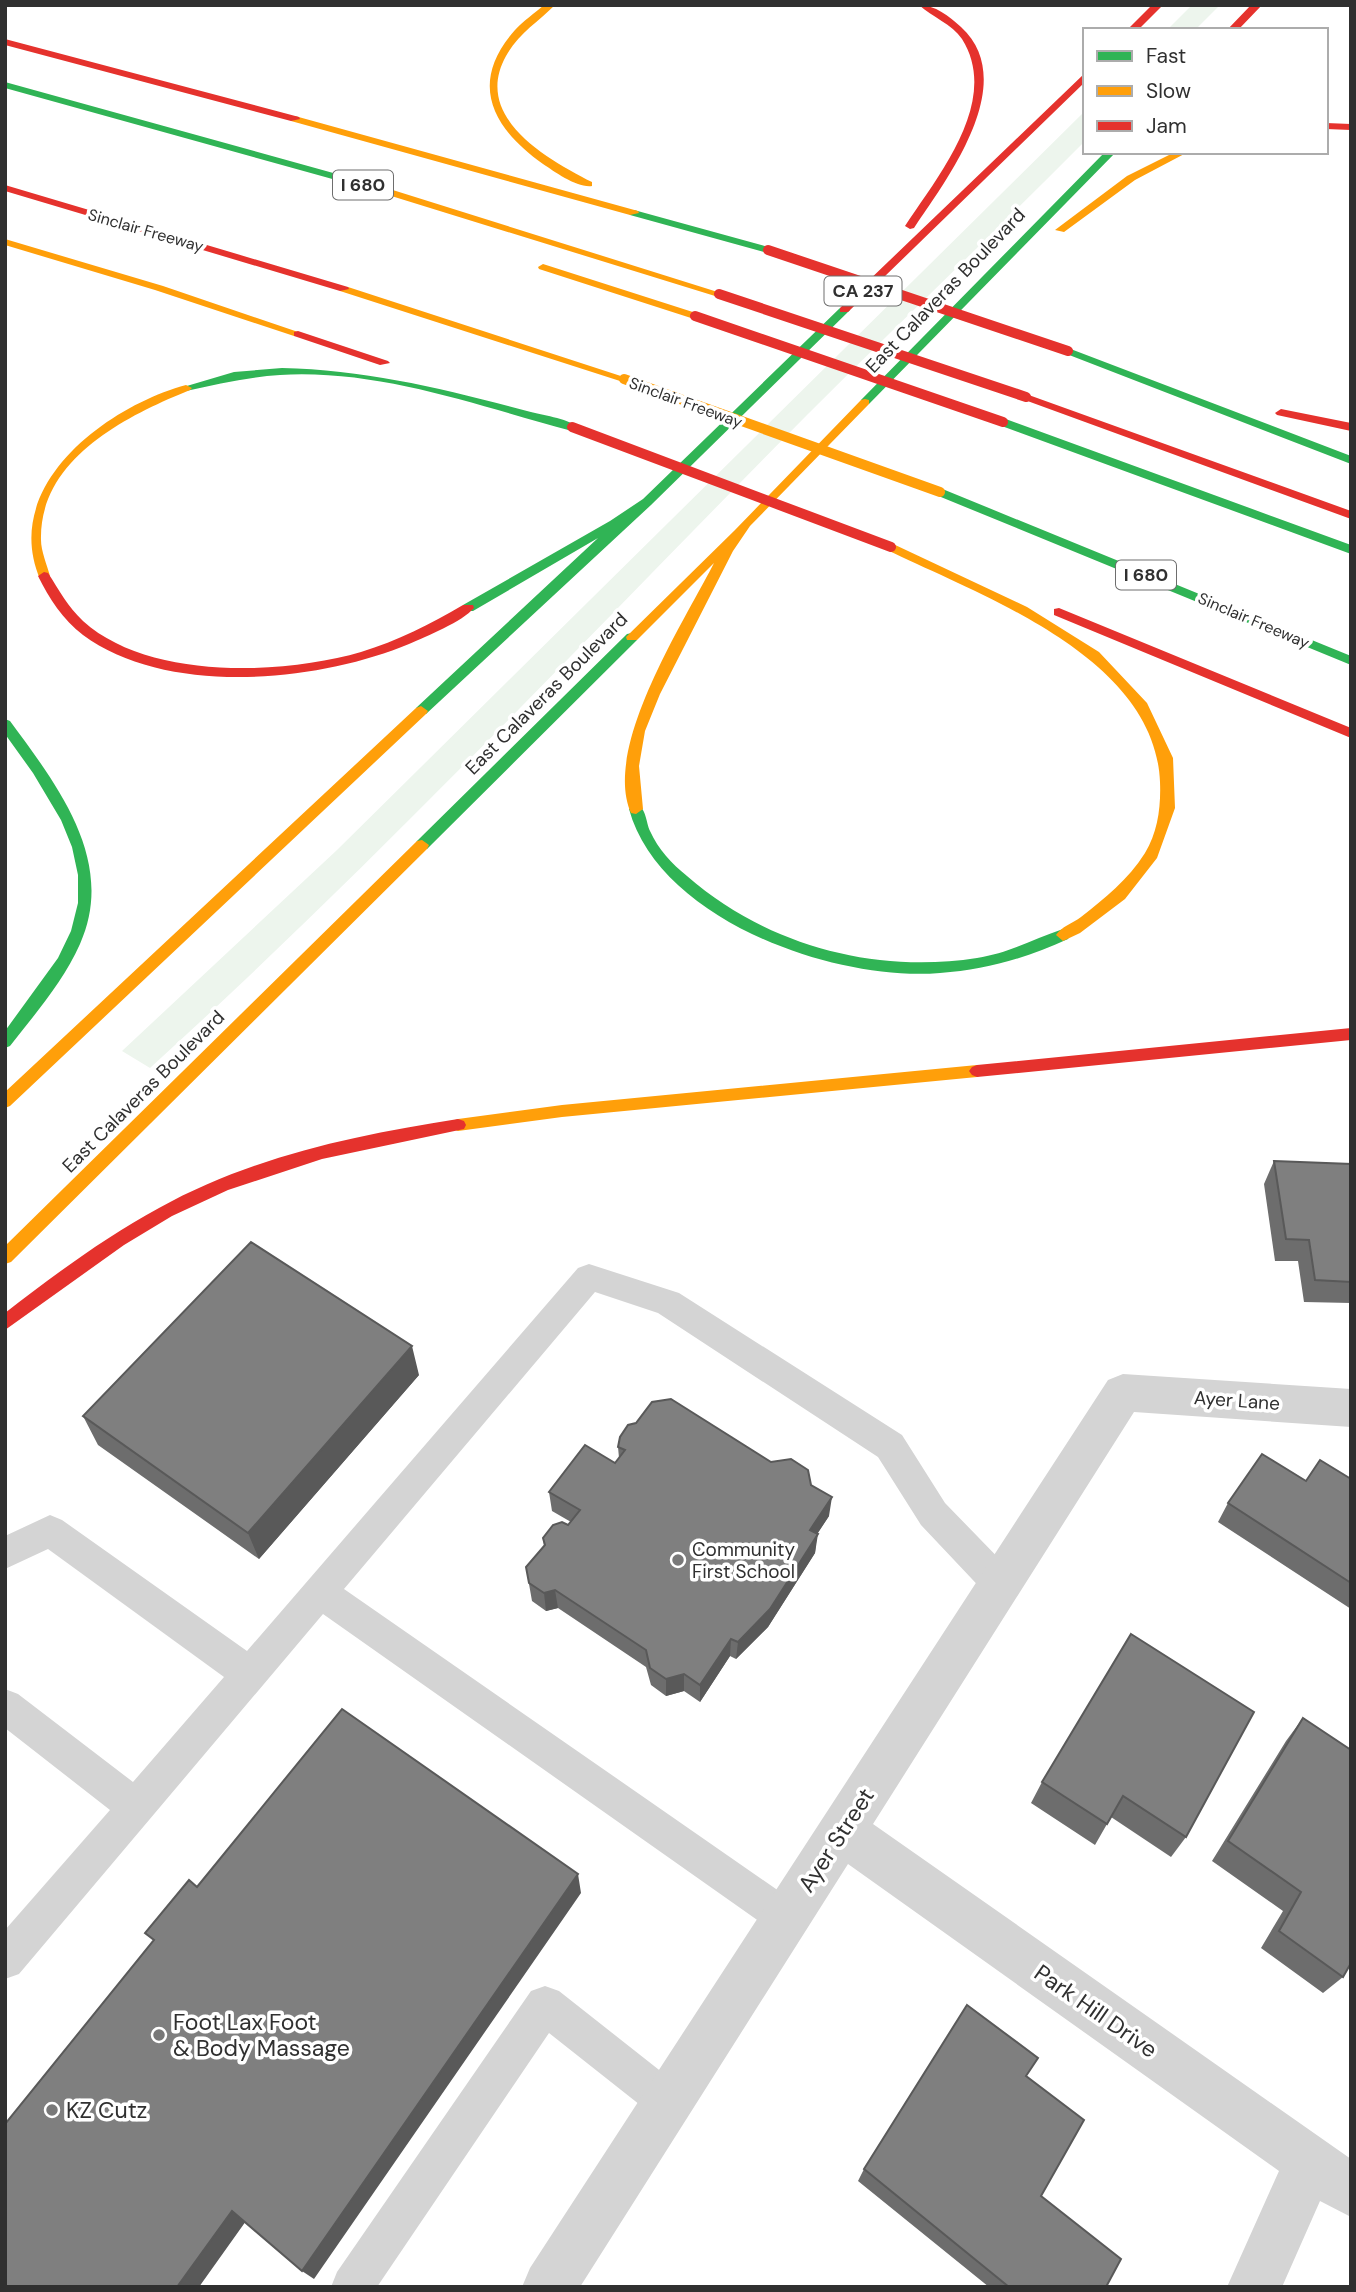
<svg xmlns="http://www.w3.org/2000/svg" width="1356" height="2292" viewBox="0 0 1356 2292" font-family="'DM Sans',sans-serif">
	<rect width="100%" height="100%" fill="#fff"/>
	<path fill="#edf5ed" d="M1192 5H1220L1195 30H1167Z
		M1085 111V141C993 234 899 323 807 415 590 634 379 860 150 1068L122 1051 337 850Z"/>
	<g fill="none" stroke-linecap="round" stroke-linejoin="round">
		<path fill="#d4d4d4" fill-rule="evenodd" d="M589 1264 679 1293 902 1435 945 1503 1012 1572 1017 1584 1012 1596 1000 1600 988 1596 921 1525 878 1457 658 1313 595 1292 344 1589 799 1905 805 1918 799 1931 786 1937 773 1931 323 1614 19 1974 5 1979V1930L110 1810 5 1728V1689L18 1694 133 1782 224 1677 48 1549 5 1569V1536L50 1515 62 1520 247 1651 578 1268Z
			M545 1986 559 1991 682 2088 688 2102 682 2116 668 2122 654 2116 549 2033 377 2287H331L337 2272 531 1991Z"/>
		<path fill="#d4d4d4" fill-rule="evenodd" d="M1123 1374 1351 1389V1427L1134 1412 873 1824 1351 2159V2217L1320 2201 1282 2287H1227L1279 2171 848 1864 580 2287H522L530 2268 1108 1380Z"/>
		<path fill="#30b455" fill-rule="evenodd" d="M5 82 380 186 381 188 372 190 5 88Z
			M1105 152H1116L869 404H861V400Z
			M634 210 772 248 773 250 768 253 630 215 629 213Z
			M840 308 850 310 651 505 426 714H416V708L598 538 473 611H463V605L610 521 643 499Z
			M1068 348 1351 456V464L1064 353V349Z
			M282 368C367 370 445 389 527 411 542 415 566 418 578 427L572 431C478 406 379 369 280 375 248 377 217 384 186 391L180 388 234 372Z
			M1003 418 1351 545V554L999 425V419Z
			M940 488 1351 656V665L936 495V489Z
			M632 633 637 634V640L427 849H417L415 845 417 841 627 634Z
			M5 719 10 721C57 785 117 861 80 944 63 982 35 1014 10 1046L5 1048V1031L58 958 71 931 78 903V875L72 847 61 820 33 773 5 734Z
			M636 804C646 807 646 822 650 831 658 849 672 864 687 876 766 945 874 974 977 958 1010 953 1033 939 1063 929L1070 935 1068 939C1026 958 986 970 940 973 835 982 659 920 629 809Z"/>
		<path fill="#ff9f0a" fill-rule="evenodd" d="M544 5H555C538 22 518 34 506 56 472 117 547 159 592 182V186C577 188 555 172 543 164 492 128 468 83 515 30 523 21 535 13 544 5Z
			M295 116 638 211 639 213 630 215 291 121 290 119Z
			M1175 152H1188L1135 180 1064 232 1055 230 1127 176Z
			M372 186H380L724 294 715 296 372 190Z
			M5 239 163 286 304 334 294 336 155 290 5 245Z
			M543 264 699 314 701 316 691 318 539 269 538 267Z
			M340 287H348L630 379 620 381 340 291Z
			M186 385 192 388 190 390C126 416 39 459 41 540 41 551 47 565 50 576L48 579H40C0 485 108 406 186 385Z
			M865 399 869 400V404L750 526 733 551 660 694 645 731 639 766 643 809 636 814 631 813C602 748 684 622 714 563L637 640H627L626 637 735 530 861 400Z
			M891 543 1027 607 1099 652 1147 703 1173 758 1175 808 1157 858 1125 899 1080 933 1063 941 1056 935C1061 927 1073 923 1081 917 1105 898 1128 880 1145 853 1158 832 1161 806 1160 782 1155 657 982 596 887 550L885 547Z
			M421 706 428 711 426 714 10 1106 5 1108V1092L416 708Z
			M422 840 429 845 427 849 11 1262 5 1264V1246L417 841Z
			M977 1065 982 1067 985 1071 982 1075 977 1077 562 1117 458 1131 452 1129 450 1125 452 1121 458 1119 562 1105Z"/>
		<path fill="#e5322d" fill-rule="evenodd" d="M919 5C935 5 949 16 961 27 1021 82 947 179 914 228L910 229 905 226C938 176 1001 101 962 39 952 24 932 17 919 5Z
			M1152 5H1163L1138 30H1127Z
			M1251 5H1262L1238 30H1227Z
			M5 39 299 117 300 119 291 121 5 45Z
			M1085 73V82L848 312H840V308Z
			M1326 123 1351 124V130L1326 129Z
			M5 185 348 287 349 289 340 291 5 191Z
			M298 331 388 361 390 363 380 365 294 336V332Z
			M1026 394 1351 511V519L1022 399 1020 397Z
			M1281 409 1351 423V431L1277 415 1275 413Z
			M44 572 48 573C59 590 68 607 83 621 148 680 282 675 361 652 397 641 431 624 463 605H473L474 608C462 622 427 636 409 644 318 682 167 697 83 635 63 620 49 598 38 576Z
			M1059 608 1351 728V738L1054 615V609Z
			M1351 1028V1040L977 1077 972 1075 969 1071 972 1067 977 1065Z
			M458 1119 464 1121 466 1125 464 1129 322 1159 228 1190 172 1216 124 1245 5 1330V1313C54 1275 104 1238 159 1208 251 1157 355 1135 458 1119Z"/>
		<path stroke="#ff9f0a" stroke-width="10" d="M624 379 940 492"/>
		<path stroke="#e5322d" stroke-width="10" d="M768 250 1068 351
			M719 294 1026 397
			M695 316 1003 422
			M572 427 891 547"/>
	</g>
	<path fill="#6d6d6d" d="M1274 1161 1351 1164V1303L1304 1302 1298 1261H1275L1264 1184Z
		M419 1375 259 1559 98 1445 83 1416Z
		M618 1447 771 1462 811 1485 829 1516 817 1534 815 1553 768 1627 736 1659 730 1656 700 1702 684 1691 666 1696 651 1685 646 1667 558 1608 546 1611 532 1601 526 1567 544 1546 543 1538 568 1525 571 1522 552 1511 549 1492 615 1463 619 1458Z
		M1351 1479V1609L1218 1522 1228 1503 1306 1481Z
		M1131 1634 1186 1837 1171 1857 1111 1817 1095 1845 1031 1803 1042 1782Z
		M1303 1718 1343 1977 1323 1993 1261 1948 1283 1911 1212 1861 1286 1741Z
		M1026 2076 1041 2196 1106 2287H989L858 2181 864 2169Z"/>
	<path fill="#595959" d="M412 1346 419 1375 259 1559 248 1533Z
		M832 1497 829 1516 808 1548 810 1530Z
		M818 1534 815 1553 768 1627 736 1659 738 1642Z
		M555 1590 558 1608 546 1611 544 1593Z
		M731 1639 730 1656 700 1702V1685Z
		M684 1674V1691L666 1696V1679Z
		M578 1874 581 1893 314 2279 302 2271Z
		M232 2211 246 2221 199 2287H177Z"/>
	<path fill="#7f7f7f" stroke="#595959" stroke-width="2" d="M1274 1161 1351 1164V1282L1315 1280 1309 1240 1286 1239Z
		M251 1242 412 1346 248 1533 83 1416Z
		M671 1399 771 1462 791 1459 808 1470 811 1485 832 1497 810 1530 818 1534 770 1609 738 1642 731 1639 700 1685 684 1674 666 1679 650 1668 646 1650 555 1590 544 1593 529 1583 526 1567 545 1545 543 1538 553 1525 562 1522 568 1525 580 1510 549 1492 585 1445 615 1463 625 1450 618 1447 620 1437 628 1425 636 1423 652 1402Z
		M1262 1454 1306 1481 1320 1460 1351 1479V1583L1228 1503Z
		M1131 1634 1254 1712 1186 1837 1123 1796 1107 1824 1042 1782Z
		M342 1709 578 1874 302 2271 232 2211 177 2287H5V2124L154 1940 145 1933 189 1880 197 1887Z
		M1303 1718 1351 1750V1963L1343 1977 1279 1931 1301 1892 1228 1841Z
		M967 2005 1038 2058 1026 2076 1084 2120 1041 2196 1121 2259 1106 2287H1009L864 2169Z"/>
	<g fill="#787878" stroke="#fff" stroke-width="2.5">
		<circle cx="678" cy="1560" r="7"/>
		<circle cx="159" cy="2035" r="7"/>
		<circle cx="52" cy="2110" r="7"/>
	</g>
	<g text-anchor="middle" stroke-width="7" stroke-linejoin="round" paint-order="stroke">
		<g font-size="16" fill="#303030" stroke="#fff">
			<text transform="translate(146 230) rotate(16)" y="6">Sinclair Freeway</text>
			<text transform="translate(686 402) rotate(20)" y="6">Sinclair Freeway</text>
			<text transform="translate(1254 620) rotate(23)" y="6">Sinclair Freeway</text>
		</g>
		<g fill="#fff" stroke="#6e6e6e" stroke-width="2">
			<rect x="333" y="170.5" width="60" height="29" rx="5"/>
			<rect x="824.5" y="276.5" width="77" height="29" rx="5"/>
			<rect x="1116" y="560.5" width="60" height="29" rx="5"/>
		</g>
		<g font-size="18" font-weight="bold" fill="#303030">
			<text x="363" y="191">I 680</text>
			<text x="863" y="297">CA 237</text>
			<text x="1146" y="581">I 680</text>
		</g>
		<g font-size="19" fill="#303030" stroke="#fff">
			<text transform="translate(945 290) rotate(-46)" y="7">East Calaveras Boulevard</text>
			<text transform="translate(546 693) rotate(-45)" y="7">East Calaveras Boulevard</text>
			<text transform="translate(143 1091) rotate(-45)" y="7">East Calaveras Boulevard</text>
			<text transform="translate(1237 1400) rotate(4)" y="7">Ayer Lane</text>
		</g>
		<g font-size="19" fill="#303030" stroke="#fff" text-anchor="start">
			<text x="692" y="1556">Community<tspan x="692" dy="22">First School</tspan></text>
		</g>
		<g font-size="23" fill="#303030" stroke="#fff">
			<text transform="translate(836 1840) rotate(-57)" y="8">Ayer Street</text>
			<text transform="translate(1096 2011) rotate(35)" y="8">Park Hill Drive</text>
		</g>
		<g font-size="23" fill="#303030" stroke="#fff" text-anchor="start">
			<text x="173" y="2030">Foot Lax Foot<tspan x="173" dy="26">&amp; Body Massage</tspan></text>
			<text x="66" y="2118">KZ Cutz</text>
		</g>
	</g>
	<rect width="1356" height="2292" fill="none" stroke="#303030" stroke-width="14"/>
	<rect x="1083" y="28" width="245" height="126" fill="#ffffff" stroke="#acacac" stroke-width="2"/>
	<rect x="1097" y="51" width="35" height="10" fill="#30b455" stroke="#acacac" stroke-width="2"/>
	<text x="1146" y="63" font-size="21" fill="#303030">Fast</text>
	<rect x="1097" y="86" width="35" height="10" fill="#ff9f0a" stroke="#acacac" stroke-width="2"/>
	<text x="1146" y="98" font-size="21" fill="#303030">Slow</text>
	<rect x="1097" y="121" width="35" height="10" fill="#e5322d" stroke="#acacac" stroke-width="2"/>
	<text x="1146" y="133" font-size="21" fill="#303030">Jam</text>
</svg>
